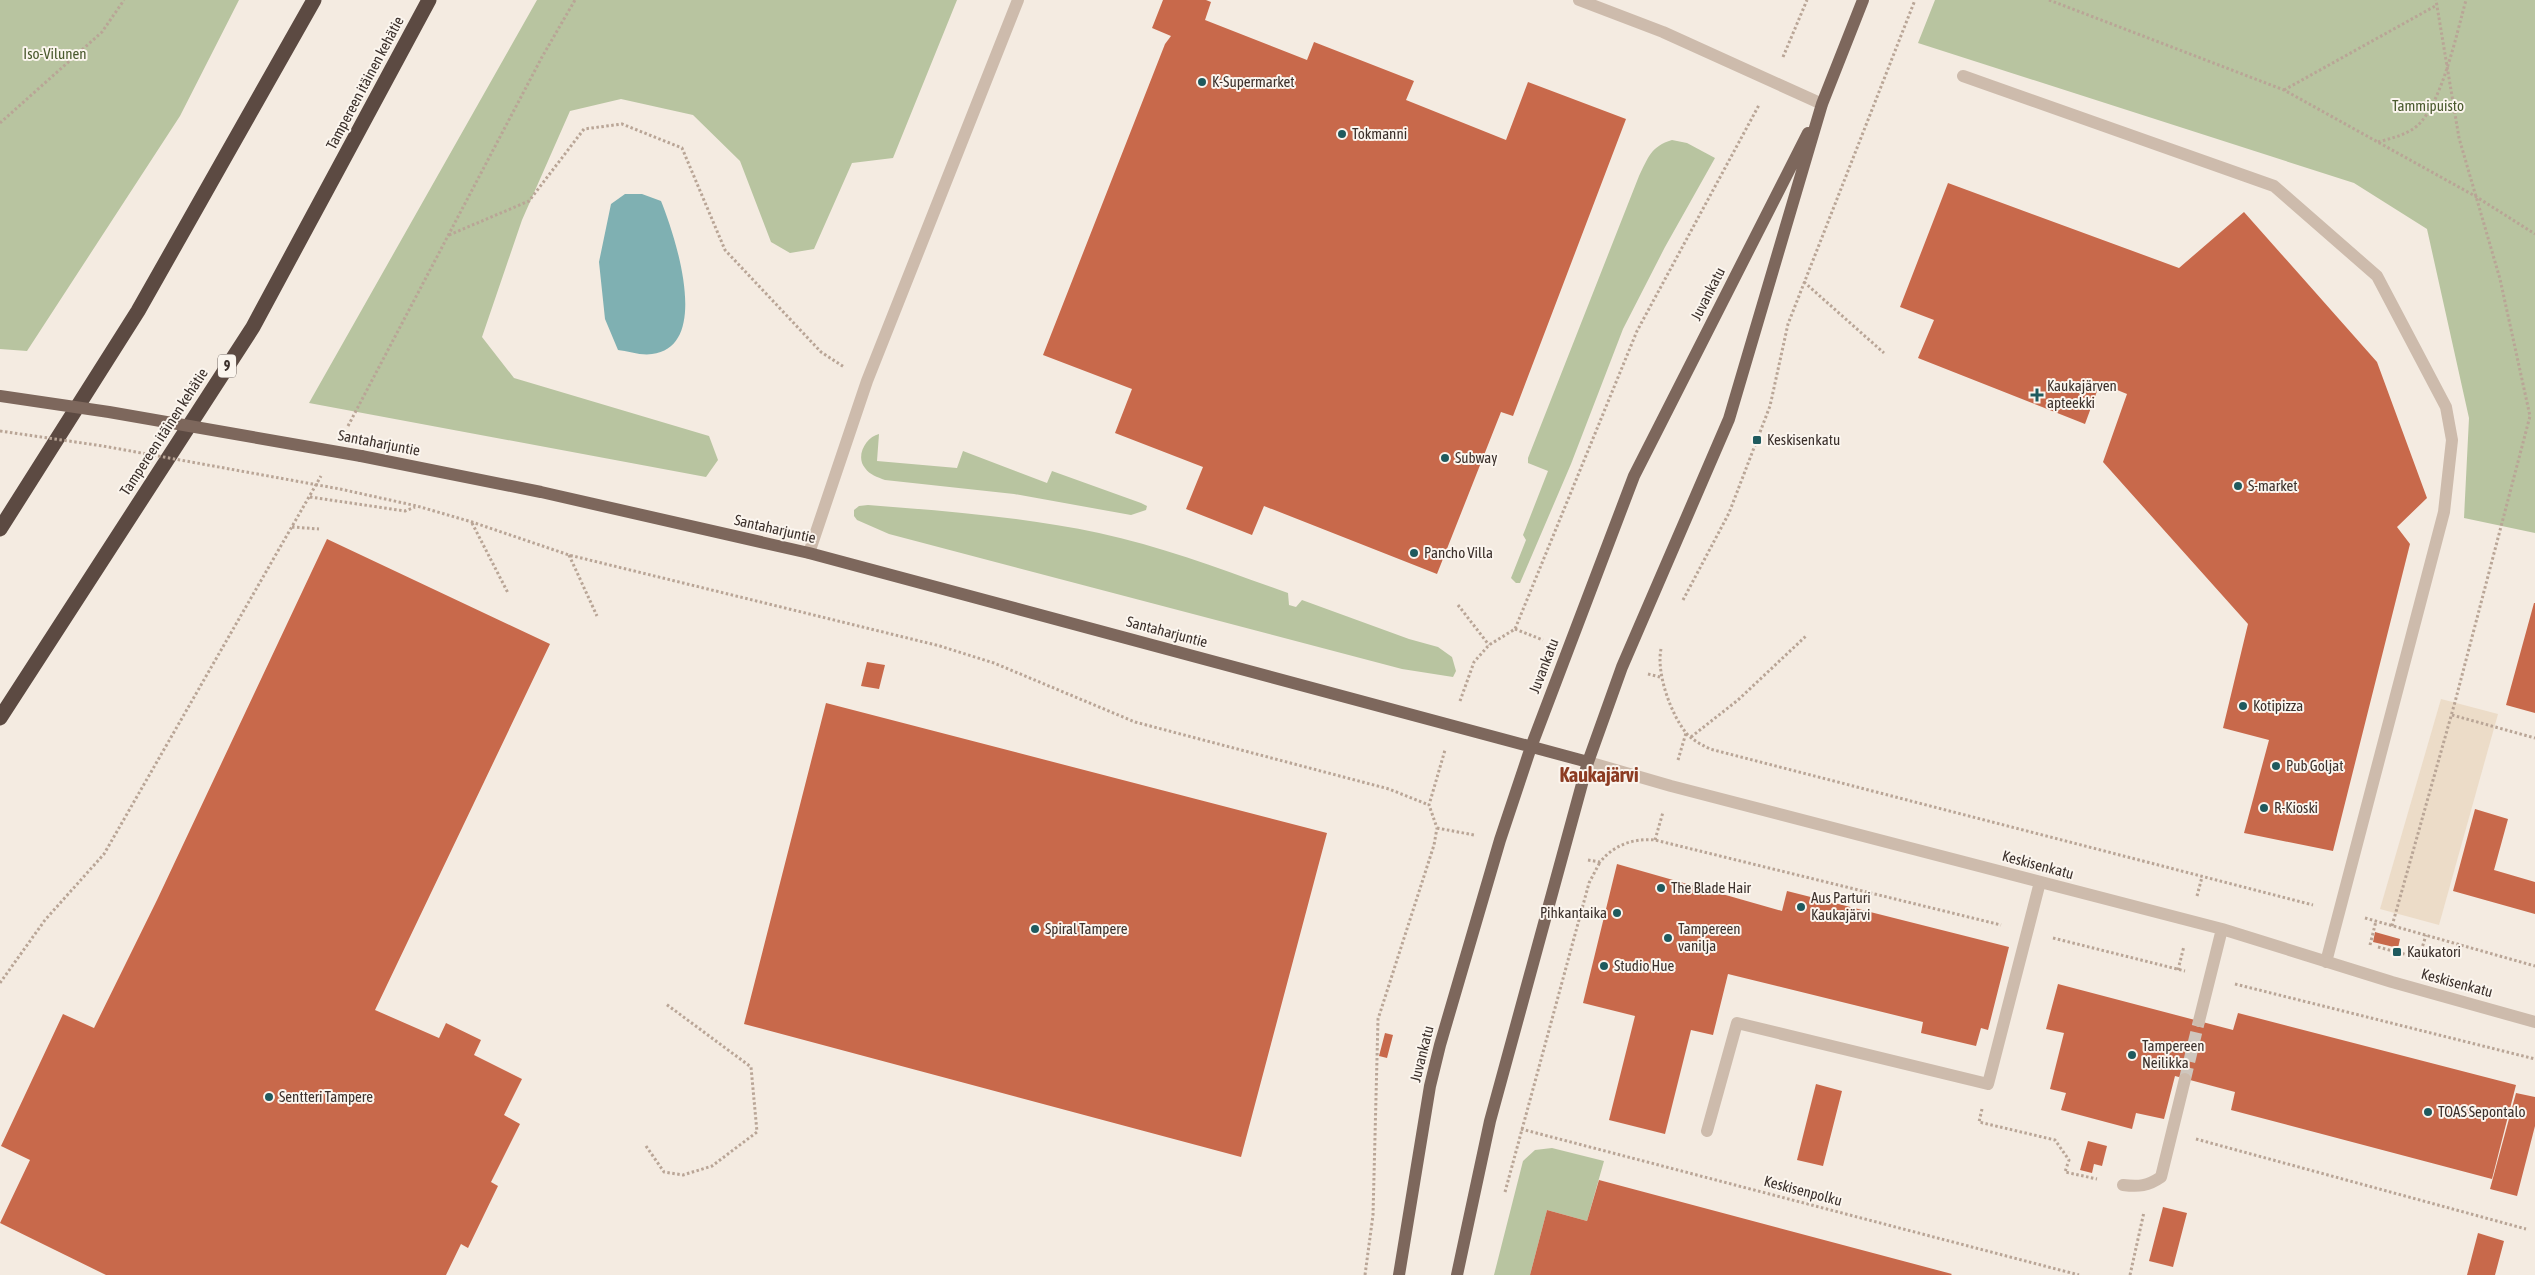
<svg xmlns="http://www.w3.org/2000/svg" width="2535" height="1275" viewBox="0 0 2535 1275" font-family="'Asap Condensed',sans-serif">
	<rect width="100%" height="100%" fill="#f4ebe1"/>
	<path fill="#b8c4a0" d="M0 0H239L180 116 27 351 0 349Z
		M537 0H957L893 158 852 163 814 249 790 253 771 242 740 161 693 115 621 99 570 111 522 220 482 337 514 378 709 436 718 460 706 477 309 403Z
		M1935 0H2535V533L2464 518 2469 418 2427 229 2354 183 1918 43Z
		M1672 140 1687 143 1715 158 1665 247 1623 329 1571 464 1520 583H1516L1511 578 1526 540 1523 535 1548 471 1528 463V458L1639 176C1648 158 1651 146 1672 140Z
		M879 434 877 461 957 468 963 451 1047 483 1052 471 1141 503 1147 506 1146 510 1131 515 1014 494 885 480C877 477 870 475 865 468 855 456 866 437 879 434Z
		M868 505C946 511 1023 517 1099 533 1164 547 1226 571 1288 593L1289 605 1296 607 1302 600 1409 639 1438 647 1452 657 1456 671 1453 677 1402 669 889 534 857 520 854 516V510L859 506Z
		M1552 1148 1604 1161 1587 1221 1547 1210 1530 1275H1494L1523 1161 1535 1150Z"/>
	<path fill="#ecdcc8" d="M2441 699 2498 714 2439 925 2380 909Z"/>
	<path fill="#7fb0b2" d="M625 194H642L661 201C674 233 713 347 652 354 642 356 628 351 618 350L605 319 599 262 611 204Z"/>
	<path fill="#c8694b" d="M1163 0H1206L1211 2 1205 20 1307 60 1314 42 1414 81 1406 100 1506 140 1528 82 1626 119 1513 416 1501 412 1437 574 1264 506 1252 535 1186 509 1203 467 1115 433 1132 389 1043 355 1165 44 1171 36 1152 28Z
		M1948 183 2179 268 2244 212 2377 362 2427 498 2397 527 2410 544 2333 851 2244 833 2269 740 2223 728 2248 624 2103 462 2127 394 2100 383 2085 424 1918 358 1934 320 1900 307Z
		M327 539 550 644 375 1010 439 1038 446 1023 481 1040 474 1055 522 1079 504 1115 520 1124 491 1182 498 1186 468 1248 461 1244 446 1275H106L0 1223 30 1160 1 1146 63 1014 94 1028 157 900Z
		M2534 603H2535V713L2506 705Z
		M867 662 885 665 879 689 861 686Z
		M826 703 1327 833 1241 1157 744 1024Z
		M2475 809 2508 819 2494 870 2535 882V914L2453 891Z
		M1617 864 1782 911 1787 891 2009 947 1988 1030 1981 1028 1976 1046 1921 1033 1923 1022 1728 974 1713 1035 1691 1030 1665 1134 1609 1120 1635 1016 1583 1003Z
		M2375 932 2400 939 2398 948 2373 942Z
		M2058 984 2233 1030 2238 1013 2516 1085 2492 1179 2231 1110 2235 1092 2175 1076 2164 1119 2136 1113 2132 1129 2061 1110 2066 1093 2050 1089 2064 1033 2046 1029Z
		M1385 1033 1393 1035 1387 1058 1379 1056Z
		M1816 1084 1842 1091 1823 1166 1797 1160Z
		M2516 1093 2535 1097V1126L2517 1196 2490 1189Z
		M2088 1141 2107 1146 2102 1166 2094 1164 2092 1173 2080 1170Z
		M1599 1180 1952 1274 1951 1275H1530L1547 1210 1587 1221Z
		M2163 1207 2187 1213 2173 1267 2149 1261Z
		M2478 1233 2504 1241 2495 1275H2467Z"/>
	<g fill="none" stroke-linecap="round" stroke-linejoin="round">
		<path stroke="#cfc6bd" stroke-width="12" stroke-dasharray="12 6" stroke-linecap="butt" d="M2185 1079 2199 1021"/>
		<path stroke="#b9a596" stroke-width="3" stroke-dasharray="2.5 2.5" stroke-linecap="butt" d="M2049 0 2284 90 2475 196 2535 234
			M1783 57 1807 0
			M2284 90 2437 5
			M0 123 102 32 124 0
			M2378 142C2392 138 2406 135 2417 126 2442 104 2457 32 2466 0
			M449 235 529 201 584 129 622 124 682 148 725 250 821 352 844 367
			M1804 282 1884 353
			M348 426 542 57 575 0
			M340 489 417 506 472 522 569 555 940 646 994 663 1135 722 1389 789 1429 805
			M310 497 405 511 415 507
			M472 523 508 593
			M292 527 319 529
			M569 555 597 616
			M1683 600 1729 513 1757 440 1770 406 1788 324 1915 0
			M1458 605 1489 645
			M1515 629 1543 640
			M1661 649C1656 673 1671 715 1687 734 1694 741 1702 745 1710 749L2313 905
			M1648 674 1660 677
			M1460 701 1474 662 1489 645 1515 629 1637 331 1759 105
			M2452 715 2535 738
			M1691 737 1738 700 1806 636
			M1678 760 1686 733
			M1437 828 1474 835
			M1655 840 1663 812
			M1588 860 1600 862C1614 845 1633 838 1655 840L2001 925
			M2197 896 2202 877
			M2365 918 2535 966
			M2392 926 2455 702 2530 416 2500 279 2459 138 2436 0
			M2053 938 2185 971
			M2370 945 2376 921
			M2378 947 2419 958 2426 935
			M2178 970 2184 946
			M0 983 45 920 104 854 321 476
			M2235 984 2535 1059
			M1982 1109 1979 1122 2055 1140 2069 1160 2065 1172 2097 1179
			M1521 1129 2079 1275
			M2196 1139 2526 1229
			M646 1146 664 1172 683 1175 712 1166 757 1132 751 1067 666 1004
			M1505 1192 1589 883 1600 862
			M1365 1275 1373 1215 1378 1019 1434 845 1437 828 1429 805 1445 750
			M2130 1275 2144 1212"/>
		<path stroke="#cdbbac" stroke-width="12" d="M1579 0 1663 32 1822 104
			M1963 76 2274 186 2377 276 2446 407 2452 440 2444 512 2326 962
			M809 553 867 381 1018 0
			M1588 762 1671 786 2222 929 2392 982 2535 1022
			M2199 1021 2222 929
			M1707 1131 1737 1023 1988 1084 2040 882
			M2123 1185C2139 1187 2148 1186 2161 1177L2185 1079"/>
		<path stroke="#7d675c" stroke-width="12" d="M361 456 541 492 809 553 1588 762
			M1399 1275 1430 1086 1440 1045 1500 840 1531 747 1634 476 1808 133
			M1457 1275 1490 1121 1588 762 1622 667 1729 419 1822 104 1863 0"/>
		<path stroke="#5c4a42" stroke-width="15" d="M0 529 138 311 314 0
			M0 718 253 327 429 0"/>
		<path stroke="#b9a596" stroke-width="3" stroke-dasharray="2.5 2.5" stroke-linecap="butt" d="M0 431 103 446 340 489"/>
		<path stroke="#7d675c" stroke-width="12" d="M0 396 109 412 361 456"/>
	</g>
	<g fill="#1f5a5e" stroke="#fbf5ee" stroke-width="2">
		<circle cx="1202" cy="82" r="5"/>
		<circle cx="1342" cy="134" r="5"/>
		<path d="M2034.5 387.5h5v5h5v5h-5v5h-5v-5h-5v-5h5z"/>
		<rect x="1752" y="435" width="10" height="10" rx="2.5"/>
		<circle cx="1445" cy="458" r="5"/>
		<circle cx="2238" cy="486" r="5"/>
		<circle cx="1414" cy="553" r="5"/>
		<circle cx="2243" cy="706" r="5"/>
		<circle cx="2276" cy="766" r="5"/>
		<circle cx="2264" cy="808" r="5"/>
		<circle cx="1661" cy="888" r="5"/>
		<circle cx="1801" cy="907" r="5"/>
		<circle cx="1617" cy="913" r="5"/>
		<circle cx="1035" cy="929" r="5"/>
		<circle cx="1668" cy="938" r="5"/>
		<rect x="2392" y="947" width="10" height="10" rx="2.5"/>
		<circle cx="1604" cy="966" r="5"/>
		<circle cx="2132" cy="1055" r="5"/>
		<circle cx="269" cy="1097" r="5"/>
		<circle cx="2428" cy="1112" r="5"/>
	</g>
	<g text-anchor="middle" stroke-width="4" stroke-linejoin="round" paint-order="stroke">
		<rect fill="#fbf5ee" stroke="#756b66" stroke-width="1" x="218" y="354.5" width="18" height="23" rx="4"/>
		<g font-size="14" font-weight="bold" fill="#3b302b">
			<text x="227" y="371">9</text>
		</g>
		<g font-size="15" fill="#4a5a2e" stroke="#fbf5ee">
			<text x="55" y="59">Iso-Vilunen</text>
			<text x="2428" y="111">Tammipuisto</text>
		</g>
		<g font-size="15" fill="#3b302b" stroke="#fbf5ee" text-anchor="start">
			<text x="1212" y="87">K-Supermarket</text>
			<text x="1352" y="139">Tokmanni</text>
			<text x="2047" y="391">Kaukajärven<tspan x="2047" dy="17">apteekki</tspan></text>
			<text x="1767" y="445">Keskisenkatu</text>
			<text x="1455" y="463">Subway</text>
			<text x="2248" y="491">S-market</text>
			<text x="1424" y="558">Pancho Villa</text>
			<text x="2253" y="711">Kotipizza</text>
			<text x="2286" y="771">Pub Goljat</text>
			<text x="2274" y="813">R-Kioski</text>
			<text x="1671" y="893">The Blade Hair</text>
			<text x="1811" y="903">Aus Parturi<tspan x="1811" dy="17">Kaukajärvi</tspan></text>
			<text x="1607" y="918" text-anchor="end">Pihkantaika</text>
			<text x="1045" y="934">Spiral Tampere</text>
			<text x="1678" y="934">Tampereen<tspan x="1678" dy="17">vanilja</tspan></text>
			<text x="2407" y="957">Kaukatori</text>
			<text x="1614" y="971">Studio Hue</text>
			<text x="2142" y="1051">Tampereen<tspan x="2142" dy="17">Neilikka</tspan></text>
			<text x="279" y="1102">Sentteri Tampere</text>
			<text x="2438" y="1117">TOAS Sepontalo</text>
		</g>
		<g font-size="15" fill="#3b302b" stroke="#fbf5ee">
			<text transform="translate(365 83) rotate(-62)" y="5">Tampereen itäinen kehätie</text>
			<text transform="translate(1708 294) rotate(-63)" y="5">Juvankatu</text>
			<text transform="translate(164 432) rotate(-57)" y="5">Tampereen itäinen kehätie</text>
			<text transform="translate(379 443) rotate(11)" y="5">Santaharjuntie</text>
			<text transform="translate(775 529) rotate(13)" y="5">Santaharjuntie</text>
			<text transform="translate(1167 632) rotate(15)" y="5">Santaharjuntie</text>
			<text transform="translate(1544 666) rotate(-69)" y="5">Juvankatu</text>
			<text transform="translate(2038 865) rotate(15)" y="5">Keskisenkatu</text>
			<text transform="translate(2457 983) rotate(15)" y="5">Keskisenkatu</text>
			<text transform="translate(1422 1054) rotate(-76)" y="5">Juvankatu</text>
			<text transform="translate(1803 1191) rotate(15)" y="5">Keskisenpolku</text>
		</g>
		<g font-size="20" font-weight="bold" fill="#8c3b22" stroke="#fbf5ee">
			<text x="1599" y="782">Kaukajärvi</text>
		</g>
	</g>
</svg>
